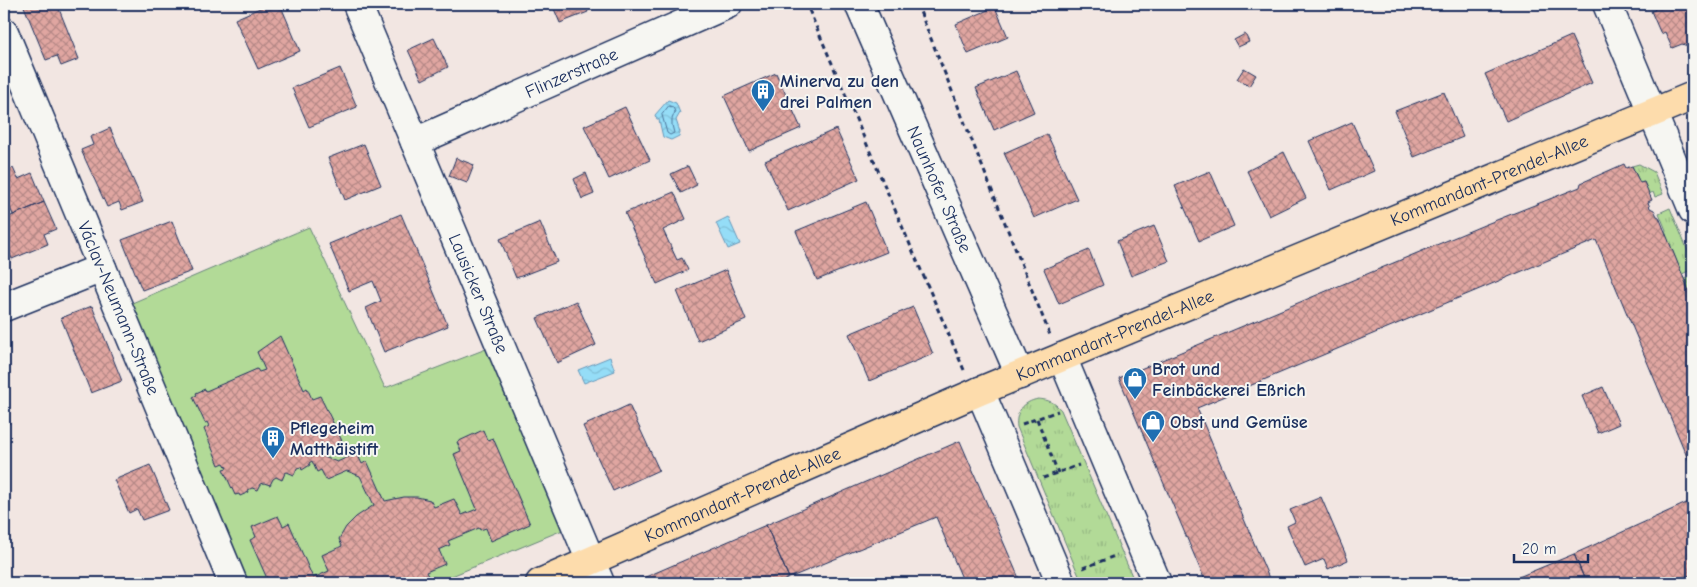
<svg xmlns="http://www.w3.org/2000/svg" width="1697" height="587" viewBox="0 0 1697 587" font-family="'Comic Neue',sans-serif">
	<defs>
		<pattern id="grass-tufts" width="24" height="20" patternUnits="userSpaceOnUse" patternTransform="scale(1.25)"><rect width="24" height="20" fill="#b2da97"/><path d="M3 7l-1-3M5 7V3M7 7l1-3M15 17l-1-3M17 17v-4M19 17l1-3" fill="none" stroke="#98bb85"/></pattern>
		<pattern id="water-waves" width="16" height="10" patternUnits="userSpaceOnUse" patternTransform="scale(1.25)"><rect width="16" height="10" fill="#95ddf7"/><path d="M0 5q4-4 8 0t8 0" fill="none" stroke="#80bed6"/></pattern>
		<pattern id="building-cross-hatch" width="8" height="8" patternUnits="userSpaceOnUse" patternTransform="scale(1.25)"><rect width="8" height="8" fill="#e0a6a1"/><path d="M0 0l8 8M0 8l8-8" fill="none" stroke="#b58886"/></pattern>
	</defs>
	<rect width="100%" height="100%" fill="#f2e6e2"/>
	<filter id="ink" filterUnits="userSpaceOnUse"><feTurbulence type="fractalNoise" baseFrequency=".02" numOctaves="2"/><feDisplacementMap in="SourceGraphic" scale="10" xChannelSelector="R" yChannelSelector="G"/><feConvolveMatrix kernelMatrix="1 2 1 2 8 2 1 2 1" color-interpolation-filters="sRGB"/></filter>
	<g filter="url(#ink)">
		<path fill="url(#grass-tufts)" stroke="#66847a" d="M1639 164 1654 172 1663 194 1655 197 1653 192 1649 194 1644 182 1640 183 1632 166Z
			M1670 208 1693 263V269L1682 274 1665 233 1666 230 1659 213Z
			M1693 275V314L1689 302 1693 300 1684 279Z
			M1038 399C1049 400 1054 402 1061 410L1135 583H1082L1017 427C1015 412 1023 402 1038 399Z"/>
		<path fill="#b2da97" stroke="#66847a" d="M309 227 385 388 486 349 565 529 435 583H248L132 303Z"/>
		<path fill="url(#water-waves)" stroke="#6497ba" d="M668 100 676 103 680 113 676 120 680 132 679 136 671 140 663 137 659 120 656 118 655 115Z
			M728 217 740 244 728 249 716 223Z
			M610 357 615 371 584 383 578 370Z"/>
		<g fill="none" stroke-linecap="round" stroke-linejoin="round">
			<path stroke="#4c759b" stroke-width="1" d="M669 106 673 107 675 112 672 119V125L674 133 670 135 667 133 662 115Z"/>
		</g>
		<path fill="url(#building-cross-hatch)" stroke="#1b2f5e" d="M23 4H57L79 59 61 66 57 56 46 60Z
			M269 4H280L300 51 258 69 235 19Z
			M552 4H585L588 12 560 23Z
			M1652 4H1693V48L1682 44 1672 48 1665 32 1661 34 1651 11 1655 10Z
			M995 7 1008 37 968 54 956 24Z
			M1245 34 1249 42 1238 47 1234 40Z
			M1571 36 1592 83 1506 121 1485 74Z
			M434 38 448 67 422 80 408 50Z
			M340 68 357 107 309 127 292 88Z
			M1244 68 1256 75 1249 86 1237 79Z
			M1016 71 1034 112 994 130 976 88Z
			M776 73 801 128 749 151 724 96Z
			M1444 92 1463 137 1414 157 1395 111Z
			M625 107 650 160 609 179 584 126Z
			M1352 122 1374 171 1331 190 1309 141Z
			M110 128 143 202 122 210 119 202 107 207 81 150 93 145 90 137Z
			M836 129 859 179 788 211 765 161Z
			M1047 134 1077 199 1034 218 1004 153Z
			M364 144 381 185 345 200 328 158Z
			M1284 152 1306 198 1269 216 1247 171Z
			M456 158 474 165 467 183 449 176Z
			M1624 164 1626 168 1632 166 1640 183 1644 182 1652 200 1648 202 1650 208 1654 210 1657 216 1659 217 1693 301 1689 302 1693 314V471L1596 240 1197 408 1271 583H1206L1119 378 1484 225 1580 187 1581 183Z
			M688 166 697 185 681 193 671 174Z
			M13 168 18 179 32 173 44 202 13 215 4 193V172Z
			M1210 171 1234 226 1199 241 1175 186Z
			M586 173 594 194 582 199 574 179Z
			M674 192 686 219 663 230 677 260 682 258 688 270 657 284 625 213Z
			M44 202 56 229 44 234 48 244 12 259 4 240V219Z
			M866 202 887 252 817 280 796 231Z
			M401 214 448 326 384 352 366 308 381 301 373 281 349 291 329 244Z
			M172 221 192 271 142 290 122 240Z
			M540 222 557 262 516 278 500 239Z
			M1154 226 1169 261 1131 276 1117 241Z
			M1089 250 1103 285 1059 304 1044 269Z
			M726 270 746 320 698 341 677 291Z
			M576 301 596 345 557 363 537 318Z
			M92 306 122 381 91 393 61 318Z
			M913 307 933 354 869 381 849 334Z
			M280 336 304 390 307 388 312 399 320 396 344 445 323 454 324 457 337 462 357 453 362 464 367 461 385 501 404 497H417L430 500 434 507 454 499 462 515 477 509 454 454 461 451 457 442 483 430 487 440 493 438 530 524 491 541 486 528 480 530 479 528 448 541 450 545 439 550 445 564 426 572 428 576 409 583H371L369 579 360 583 357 580 349 583H269L250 540 256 537 252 527 278 516 283 526 289 523 313 578 329 571 322 555 342 546 339 539 346 527 356 517 374 505 360 476 347 471 326 480 321 470 317 472 312 461 309 463 310 465 302 470 301 467 297 468 294 475 287 472 285 473 282 480 276 477 273 479 270 485 264 483 261 484 258 490 252 488 248 490 249 492 240 496 239 494 235 495 223 469 227 468 224 463 219 465 204 429 209 426 207 422 205 423 193 397 197 395 196 393 205 389 206 391 257 369 259 372 265 370 257 352Z
			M1603 387 1619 424 1598 433 1582 396Z
			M629 405 659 470 613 491 583 426Z
			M4 407 10 423 4 426Z
			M960 441 1021 583H964L936 517 789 578 766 525Z
			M150 465 169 510 142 520 137 509 129 513 114 480Z
			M1321 497 1348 560 1328 569 1324 559 1305 567 1287 526 1295 522 1290 510Z
			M1693 500 1692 574 1676 581 1674 578 1662 583H1586L1574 554Z
			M766 525 789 578 778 583H635L634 582Z
			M1574 554 1586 583H1510L1509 581Z"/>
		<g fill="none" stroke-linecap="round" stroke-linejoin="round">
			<g stroke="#1b2f5e" stroke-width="31">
				<g id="minor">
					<path id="s1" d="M357 4 600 583"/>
					<path id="s2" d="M859 4 1020 375"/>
					<path d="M1607 4 1693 210"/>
					<path id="s3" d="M4 32 233 583"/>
					<path id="s4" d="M415 142 728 4"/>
					<path d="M4 307 102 268"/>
					<path d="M1062 357 1157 583"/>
					<path d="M980 391 1061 583"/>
				</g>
			</g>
			<g stroke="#1b2f5e" stroke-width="31">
				<g id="major">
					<path id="s5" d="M540 583 980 391 1693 96"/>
				</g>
			</g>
			<path stroke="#1b2f5e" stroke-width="3" stroke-dasharray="5 4" stroke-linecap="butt" d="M917 4 1050 335
				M809 10 964 370
				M1037 419 1058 473
				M1022 424 1058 411
				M1043 478 1079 465
				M1083 568 1117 555"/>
			<use href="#minor" stroke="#f6f6f2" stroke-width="28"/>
			<use href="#major" stroke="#fddcac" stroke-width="28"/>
		</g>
	</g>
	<defs>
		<g id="building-pin" transform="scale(1.25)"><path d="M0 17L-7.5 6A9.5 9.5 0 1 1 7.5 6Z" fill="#1f6fb2" stroke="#f6f6f2"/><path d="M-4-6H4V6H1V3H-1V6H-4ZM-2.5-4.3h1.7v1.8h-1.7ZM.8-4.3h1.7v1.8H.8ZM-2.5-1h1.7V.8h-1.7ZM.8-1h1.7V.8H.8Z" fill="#fff"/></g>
		<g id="shop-pin" transform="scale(1.25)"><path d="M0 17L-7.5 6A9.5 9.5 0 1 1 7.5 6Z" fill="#1f6fb2" stroke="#f6f6f2"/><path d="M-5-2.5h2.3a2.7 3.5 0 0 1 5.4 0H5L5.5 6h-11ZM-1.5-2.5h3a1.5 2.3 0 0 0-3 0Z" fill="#fff"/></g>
	</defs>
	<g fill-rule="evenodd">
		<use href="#building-pin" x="763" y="91"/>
		<use href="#shop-pin" x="1135" y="379"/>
		<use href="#shop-pin" x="1153" y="422"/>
		<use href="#building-pin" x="273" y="438"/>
	</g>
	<g text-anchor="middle" stroke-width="4" stroke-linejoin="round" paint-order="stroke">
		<g font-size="18" fill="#1b2f5e" stroke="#f6f6f2">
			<text dy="6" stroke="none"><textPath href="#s4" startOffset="171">Flinzerstraße</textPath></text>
			<text dy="6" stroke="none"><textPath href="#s5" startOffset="1031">Kommandant-Prendel-Allee</textPath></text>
			<text dy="6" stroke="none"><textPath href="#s2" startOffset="202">Naunhofer Straße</textPath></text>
			<text dy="6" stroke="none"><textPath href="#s1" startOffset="314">Lausicker Straße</textPath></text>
			<text dy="6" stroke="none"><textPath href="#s3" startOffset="299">Václav-Neumann-Straße</textPath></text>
			<text dy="6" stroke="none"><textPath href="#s5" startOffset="626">Kommandant-Prendel-Allee</textPath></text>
			<text dy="6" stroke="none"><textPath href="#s5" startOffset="221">Kommandant-Prendel-Allee</textPath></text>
		</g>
		<g font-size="18" font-weight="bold" fill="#1b2f5e" stroke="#f6f6f2" text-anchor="start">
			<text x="780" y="87">Minerva zu den<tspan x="780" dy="21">drei Palmen</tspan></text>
			<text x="1152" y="375">Brot und<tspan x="1152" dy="21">Feinbäckerei Eßrich</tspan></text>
			<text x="1170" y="428">Obst und Gemüse</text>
			<text x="290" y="434">Pflegeheim<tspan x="290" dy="21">Matthäistift</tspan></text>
		</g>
	</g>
	<rect width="1697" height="587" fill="none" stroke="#f6f6f2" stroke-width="20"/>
	<rect x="10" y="10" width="1677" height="567" fill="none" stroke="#1b2f5e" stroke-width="2" filter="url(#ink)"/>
	<path d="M1514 554v8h74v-8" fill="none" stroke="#1b2f5e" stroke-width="2.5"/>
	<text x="1522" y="554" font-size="15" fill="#1b2f5e" stroke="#f6f6f2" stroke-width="4" paint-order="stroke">20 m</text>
</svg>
